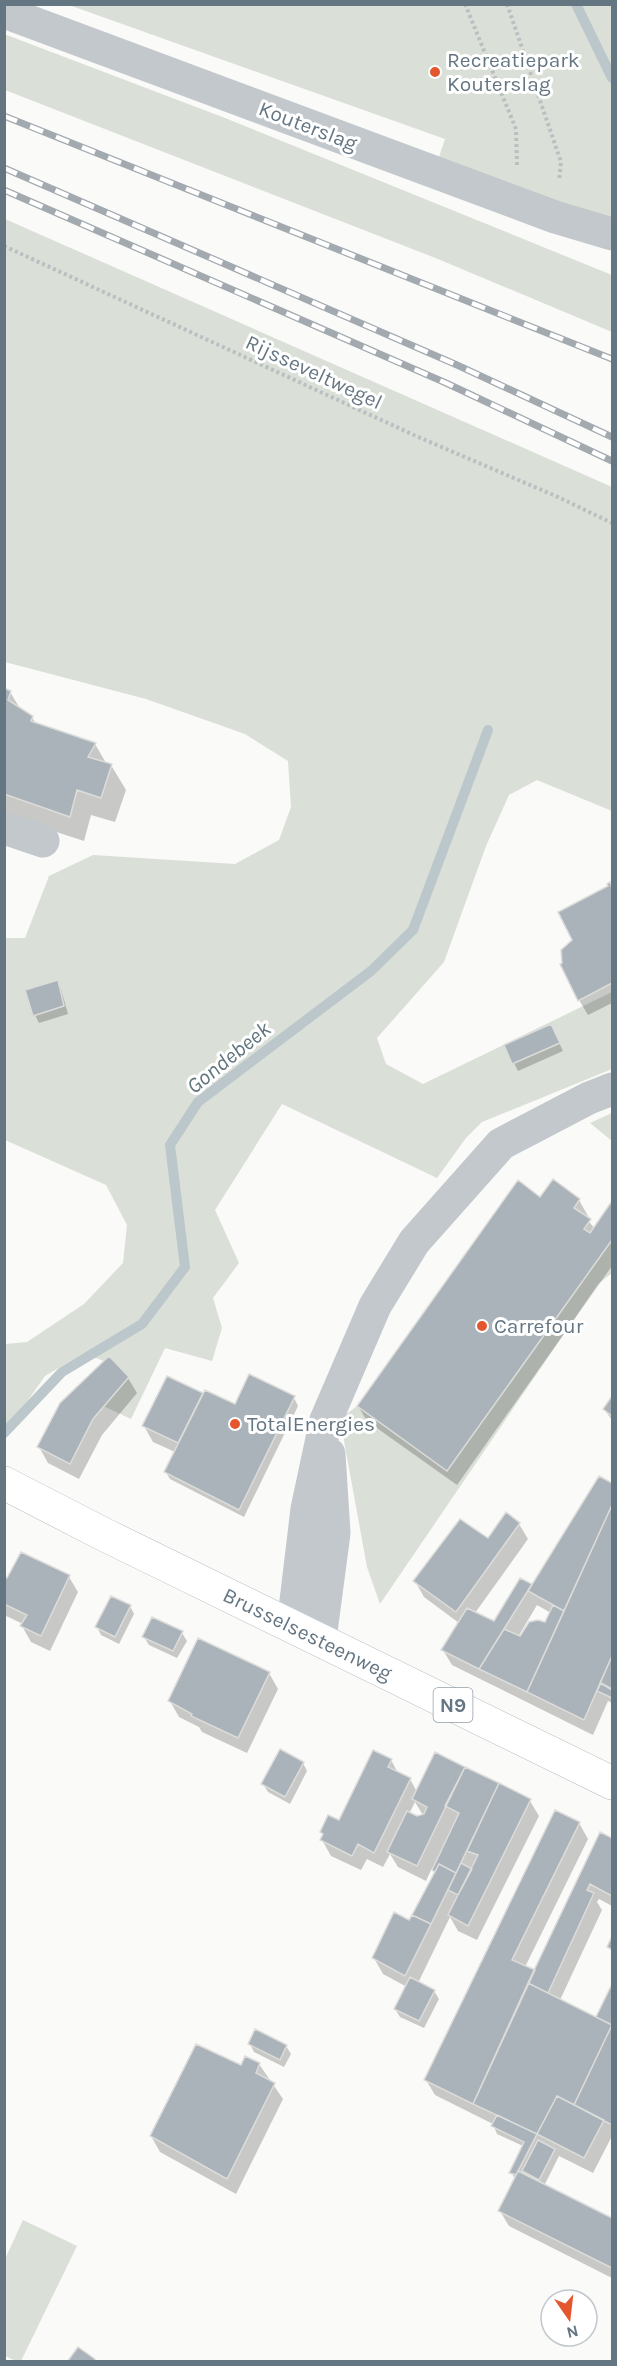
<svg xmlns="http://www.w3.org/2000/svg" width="617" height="2366" viewBox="0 0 617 2366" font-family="Karla,sans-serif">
	<rect width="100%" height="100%" fill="#fafaf8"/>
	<path fill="#dadfd7" d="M69 5H612V220L554 201 439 157 445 139Z
		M4 34 225 118 612 275V332L438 259 5 90Z
		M5 219 612 487V811L537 780 509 795 486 846 444 962 377 1038 386 1064 423 1084 612 992V1069L482 1122 466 1138 437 1178 282 1104 215 1210 239 1263 213 1298 222 1328 212 1361 165 1348 131 1419 97 1403 116 1366 84 1353 45 1376 5 1433V1344L27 1342 84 1304 123 1263 127 1225 106 1185 5 1140V938H25L49 876 93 855 235 864 279 840 291 807 288 761 245 734 146 699 5 662Z
		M612 1113V1141L590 1123Z
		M612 1240V1273L598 1284 380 1604 367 1567 340 1419 357 1406 448 1470Z
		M23 2220 77 2246 21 2361H16L5 2356V2259Z"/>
	<path fill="#0003" fill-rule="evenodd" d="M4 690 10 692 21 710 32 717 36 724 95 744 106 763 111 765 126 790 115 822 91 815 84 841 4 815Z
		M609 884 612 890V1003L588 1015 579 1000Z
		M57 981 61 989 68 1014 39 1023 35 1015Z
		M555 1034 563 1051 518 1071 514 1063Z
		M579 1200 588 1216 586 1218 595 1229 612 1203V1266L457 1485 367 1421 358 1406Z
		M128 1378 137 1393 102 1435 79 1479 48 1463 39 1447Z
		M202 1395 235 1406 294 1398 298 1406 244 1517 170 1479 165 1471 175 1452 153 1442 144 1426Z
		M612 1398V1420L604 1409Z
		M599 1478 612 1484V1703L608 1701 593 1735 452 1665 443 1650 459 1623 424 1597 415 1581 519 1524 528 1539 475 1613 495 1622 521 1580 532 1586ZM537 1605 551 1613 545 1624 521 1638 518 1637Z
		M69 1577 78 1592 50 1651 31 1642 22 1626 23 1624 4 1615V1578L8 1580Z
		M130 1606 134 1614 119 1644 101 1635 97 1627Z
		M182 1633 187 1641 177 1658 149 1645 144 1637Z
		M269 1673 278 1689 247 1753 202 1732 199 1727 179 1717 170 1701Z
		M436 1754 530 1801 539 1816 477 1940 458 1931 450 1917 418 1983 434 1991 439 1999 424 2028 400 2017 395 2009 407 1987 383 1974 374 1958 410 1922 435 1874 432 1868 426 1881 398 1867 390 1854 383 1867 367 1859 361 1870 331 1856 322 1840 324 1836 322 1832 340 1822 391 1760 398 1773 410 1779 417 1792ZM415 1802 423 1815 417 1818 409 1814Z
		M303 1763 307 1771 290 1804 268 1792 263 1784Z
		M579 1823 588 1839 525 1967 536 1972 601 1834 612 1840V1906L599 1899 597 1902 602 1910 560 2000 596 2019 612 1989V2136L593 2173 559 2156 544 2186 612 2220V2278L509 2226 500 2211 515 2179 511 2172 523 2146 497 2134 493 2124 435 2095 426 2080Z
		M250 2044 286 2046 291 2054 284 2067 254 2052Z
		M259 2064 283 2099 236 2194 160 2152 151 2136 241 2067Z"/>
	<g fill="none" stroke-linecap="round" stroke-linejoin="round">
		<path stroke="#bbc7cb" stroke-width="10" d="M576 4 612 78
			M4 1433 62 1372 142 1324 185 1267 170 1145 198 1102 371 971 413 930 488 730"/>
	</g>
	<path fill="#aab3b9" stroke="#dcdcda" stroke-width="1.5" d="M4 688 11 691 8 700 33 716 31 721 96 743 88 757 112 764 101 798 77 790 70 817 4 794Z
		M610 882 612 888V983L578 1001 560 964 562 963 561 950 572 940 558 912 608 886 607 884Z
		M58 980 64 1006 33 1016 25 990Z
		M551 1024 560 1043 512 1064 504 1045Z
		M553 1179 580 1199 574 1208 591 1219 584 1229 590 1233 612 1201V1240L447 1471 357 1406 518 1180 540 1197Z
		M109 1356 129 1377 93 1419 70 1464 37 1447 60 1403Z
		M249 1374 295 1396 239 1510 164 1472 205 1390 235 1404Z
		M167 1376 203 1393 178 1443 142 1426Z
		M612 1396V1416L603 1409Z
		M599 1476 612 1483V1505L564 1611 528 1591Z
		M612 1505V1656L584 1720 527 1692Z
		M506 1512 520 1523 456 1612 413 1581 460 1519 488 1538Z
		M21 1552 70 1575 41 1636 20 1626 27 1615 4 1604V1576L7 1578Z
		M520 1578 532 1584 479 1669 441 1650 467 1608 494 1621Z
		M111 1596 131 1605 115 1637 95 1627Z
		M553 1605 564 1611 527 1692 479 1669 504 1629 520 1636 529 1622 538 1620 545 1622Z
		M152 1617 183 1631 173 1651 142 1637Z
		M198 1638 270 1672 238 1738 191 1716 192 1714 168 1701Z
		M612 1656V1690L600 1683Z
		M601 1683 612 1689V1698L597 1691Z
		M280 1749 304 1762 285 1797 261 1784Z
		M373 1750 392 1759 388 1767 411 1778 374 1853 358 1844 352 1856 320 1840 323 1834 320 1832 328 1815 339 1820Z
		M435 1752 465 1767 417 1866 387 1852 407 1811 417 1816 424 1814 427 1807 412 1799Z
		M465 1767 499 1783 456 1873 439 1864 435 1872 432 1870 459 1813 445 1806Z
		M499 1783 531 1799 468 1926 448 1915 478 1855 467 1851Z
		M555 1810 580 1822 512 1960 535 1970 473 2104 424 2080Z
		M600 1832 612 1838V1896L590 1884 587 1890 594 1893 548 1993 528 1983Z
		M461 1863 472 1869 458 1895 448 1890Z
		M439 1864 456 1873 431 1924 412 1915Z
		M394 1912 409 1920 412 1915 431 1924 405 1976 372 1958Z
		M612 1936V1950L607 1947Z
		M410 1977 435 1990 419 2021 394 2009Z
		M528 1983 612 2025 574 2105 557 2096 537 2134 473 2104Z
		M611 1986 612 1987V2025L596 2017Z
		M612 2025V2125L574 2105Z
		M255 2029 287 2045 280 2060 248 2044Z
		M196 2044 241 2065 245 2056 260 2063 256 2073 275 2083 227 2179 150 2136Z
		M557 2096 604 2120 584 2158 537 2134Z
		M497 2115 537 2134 516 2175 509 2173 524 2142 491 2126Z
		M538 2140 555 2149 539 2180 522 2171Z
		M518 2171 612 2218V2268L498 2211Z
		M78 2347 95 2359 94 2362H67Z"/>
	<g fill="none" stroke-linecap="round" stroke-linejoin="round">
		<g stroke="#b5babe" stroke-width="34">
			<g id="major">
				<path id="s1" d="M4 1483 103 1534 612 1783"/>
			</g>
		</g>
		<path stroke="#bbbfc2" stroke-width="4" stroke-dasharray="3 3" stroke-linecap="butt" d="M465 4 516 129 517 165
			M507 4 561 162 559 181
			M4 246 416 436 558 497 612 523"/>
		<path stroke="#c3c8cc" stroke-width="33" d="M4 12 555 217 612 234
			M4 828 43 841
			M293 1626 307 1509 326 1420 375 1306 414 1242 501 1144 589 1098 612 1089
			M320 1639 334 1533 329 1454"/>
		<use href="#major" stroke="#fff" stroke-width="33"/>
		<g stroke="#a2aab0" stroke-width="7">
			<path id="rail" d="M4 116 612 359
				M4 168 457 365 612 437
				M4 190 446 383 612 461"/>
		</g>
		<use href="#rail" stroke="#fff" stroke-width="4.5" stroke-dasharray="14" stroke-linecap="butt"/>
	</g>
	<g fill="#e4572e" stroke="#fff" stroke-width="2">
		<circle cx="435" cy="72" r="6"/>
		<circle cx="482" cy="1326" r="6"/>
		<circle cx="235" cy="1424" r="6"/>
	</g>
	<g text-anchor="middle" stroke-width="6" stroke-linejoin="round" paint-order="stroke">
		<rect fill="#fff" stroke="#939fa8" stroke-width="1.5" x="433.5" y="1688" width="39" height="34" rx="4.5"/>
		<g font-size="20" font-weight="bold" fill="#657683">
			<text x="453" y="1712">N9</text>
		</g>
		<g font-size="21" fill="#657683" stroke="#fff" text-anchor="start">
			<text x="447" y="67">Recreatiepark<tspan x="447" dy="24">Kouterslag</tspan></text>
			<text x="494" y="1333">Carrefour</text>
			<text x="247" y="1431">TotalEnergies</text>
		</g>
		<g font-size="21" fill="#657683" stroke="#fff">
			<text transform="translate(308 126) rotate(21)" y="7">Kouterslag</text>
			<text transform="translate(314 372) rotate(25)" y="7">Rijsseveltwegel</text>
			<text dy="7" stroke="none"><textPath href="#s1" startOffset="339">Brusselsesteenweg</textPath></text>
		</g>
		<g font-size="22" font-style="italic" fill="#60757c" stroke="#fff">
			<text transform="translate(228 1057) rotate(-39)" y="8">Gondebeek</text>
		</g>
	</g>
	<rect width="617" height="2366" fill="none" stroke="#657683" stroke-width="12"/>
	<g transform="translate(569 2318) rotate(166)"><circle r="28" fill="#ffffff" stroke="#c1c8cd" stroke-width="1.5"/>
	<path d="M0-4.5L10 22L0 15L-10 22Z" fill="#e4572e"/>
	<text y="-9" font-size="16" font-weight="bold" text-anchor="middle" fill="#657683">N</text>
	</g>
</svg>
